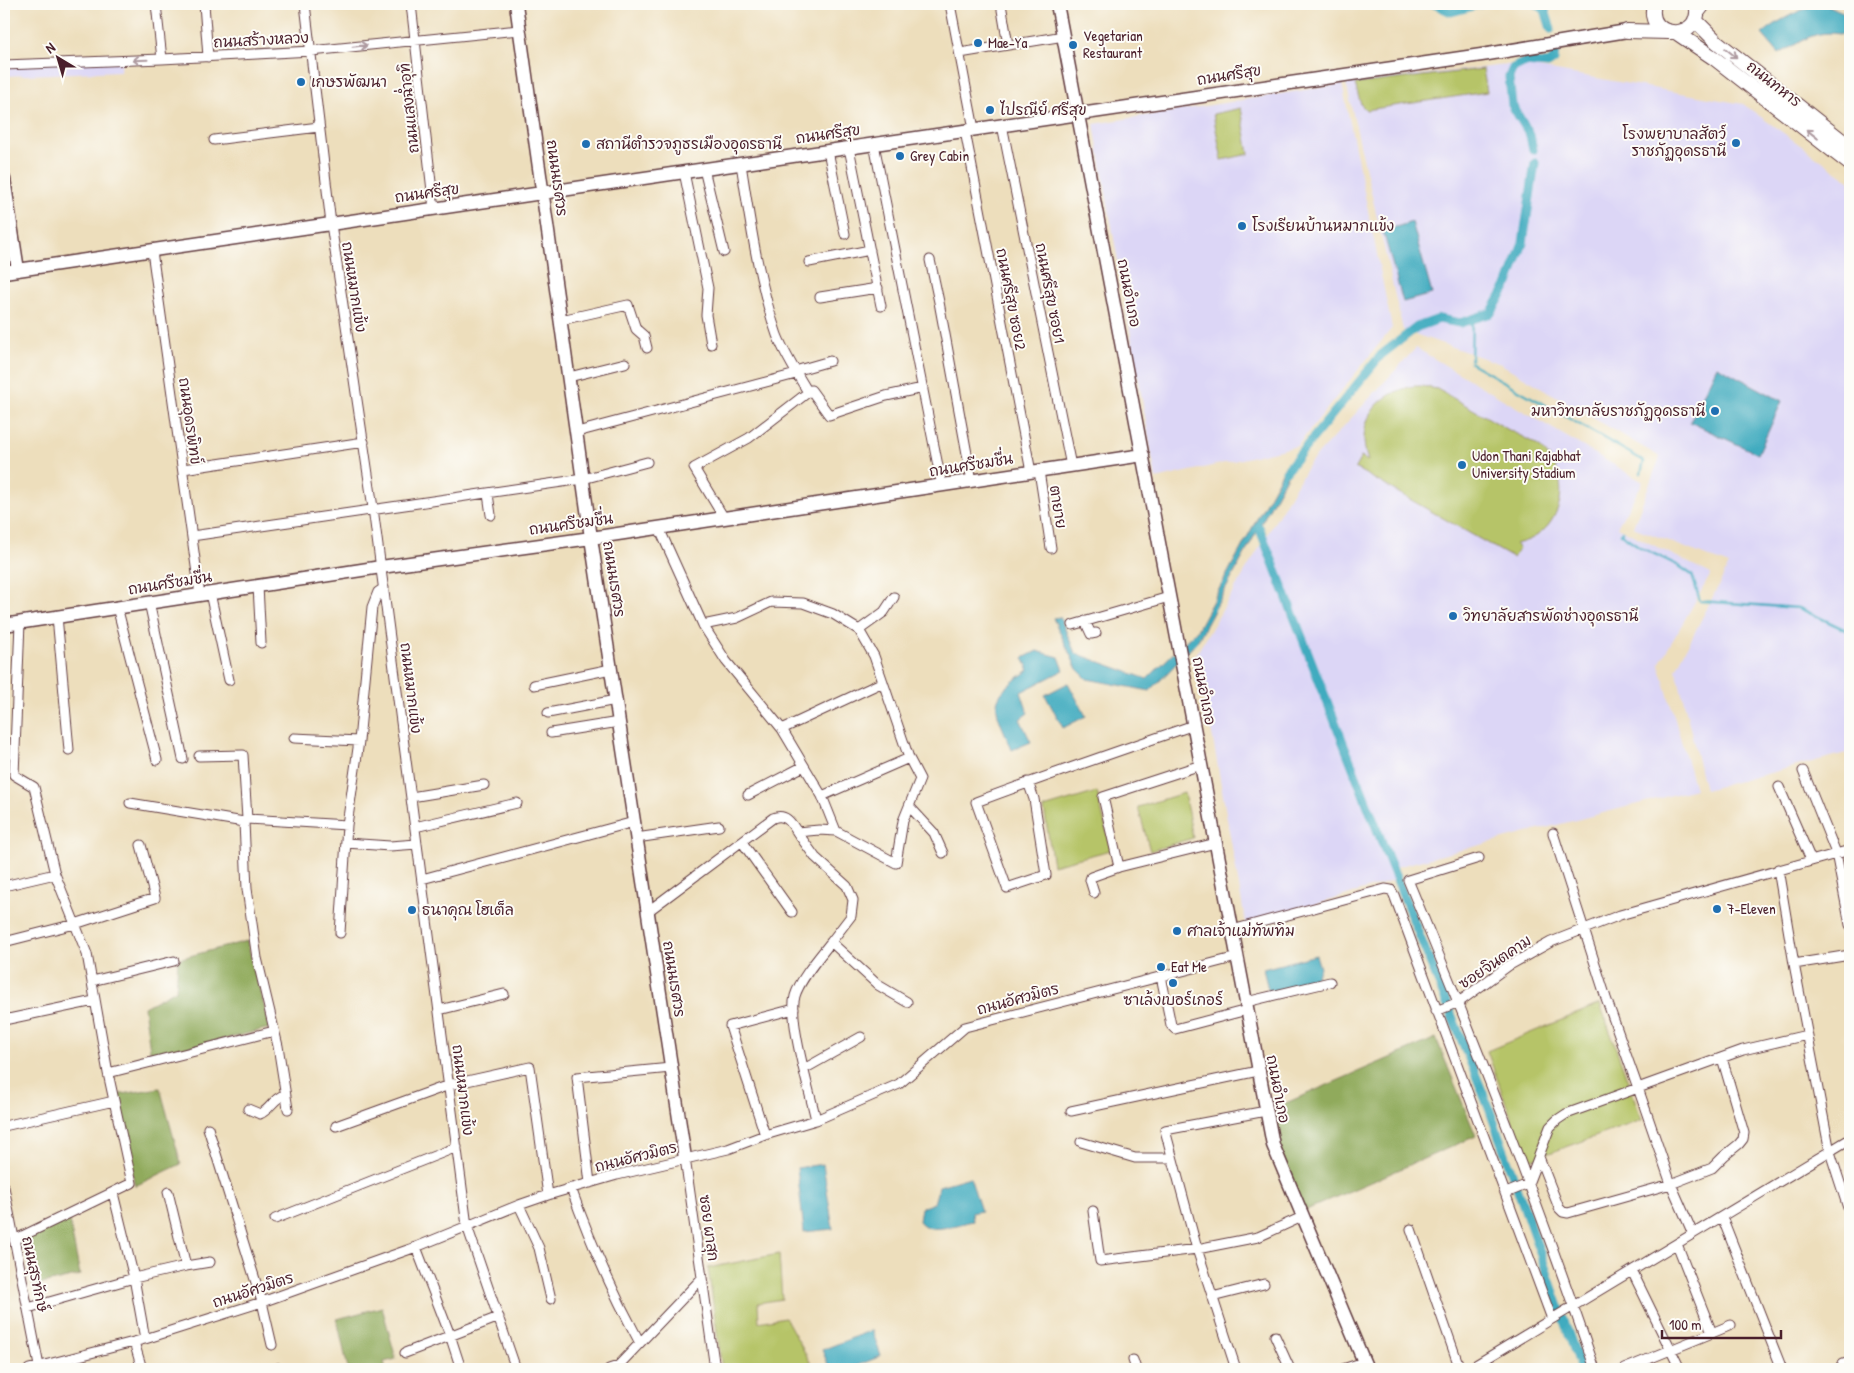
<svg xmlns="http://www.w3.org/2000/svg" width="1854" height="1373" viewBox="0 0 1854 1373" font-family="'Patrick Hand','Playpen Sans Thai',sans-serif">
	<rect width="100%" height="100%" fill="#fdfcf7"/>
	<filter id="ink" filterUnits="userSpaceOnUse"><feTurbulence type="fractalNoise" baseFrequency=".02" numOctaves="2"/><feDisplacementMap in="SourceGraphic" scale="10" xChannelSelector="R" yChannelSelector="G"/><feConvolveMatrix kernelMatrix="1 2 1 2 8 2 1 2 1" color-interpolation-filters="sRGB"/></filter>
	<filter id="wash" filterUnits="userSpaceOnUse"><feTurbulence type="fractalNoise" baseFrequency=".0096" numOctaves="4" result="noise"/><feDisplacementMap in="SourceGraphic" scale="20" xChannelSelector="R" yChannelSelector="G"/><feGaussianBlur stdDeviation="1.12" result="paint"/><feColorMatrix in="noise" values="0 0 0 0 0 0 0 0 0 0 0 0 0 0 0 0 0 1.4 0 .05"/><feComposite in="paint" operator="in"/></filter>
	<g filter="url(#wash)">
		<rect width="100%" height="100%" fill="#eddebc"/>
		<path fill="#dcd6f6" d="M122 55 121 71 4 76V61Z
			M1516 64 1743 104 1850 181V752L1705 790 1676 669 1729 565 1633 527 1660 457 1501 364 1403 330 1346 83Z
			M1342 84 1392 328 1297 446 1156 479 1094 124Z
			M1416 348 1643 482 1617 527 1711 574 1659 664 1695 789 1396 867 1399 879 1246 926 1202 677 1194 658 1309 464Z"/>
		<path fill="#b6c467" stroke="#807249" d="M1483 69 1487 92 1366 110 1361 105 1355 84Z
			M1241 108 1249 154 1222 160 1213 114Z
			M1414 386H1422L1437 389C1460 402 1484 415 1507 429 1518 435 1531 440 1541 448 1558 463 1566 489 1557 510 1549 530 1535 540 1515 544L1519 548 1513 558 1355 468 1361 457 1368 461C1355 423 1375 394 1414 386Z
			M1097 792 1111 850 1053 865 1044 808Z
			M1184 793 1193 838 1150 851 1138 807Z
			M1600 1004 1642 1120 1527 1161 1487 1051Z
			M779 1254 782 1299 758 1303 759 1322 785 1317 814 1369H722L708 1268Z"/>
		<path fill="#90aa5c" stroke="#6d6444" d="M247 941 270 1028 151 1057 144 1007 176 990 178 959Z
			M1436 1038 1476 1136 1304 1211 1276 1142 1272 1109Z
			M160 1088 181 1164 135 1186 115 1095Z
			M69 1219 80 1275 33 1286 23 1240Z
			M382 1307 396 1359 384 1362 386 1369H348L337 1319Z"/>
		<path fill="#40abbf" stroke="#456575" d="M1817 4H1824L1850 15V36C1815 28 1808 38 1779 54L1762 34C1778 20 1798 11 1817 4Z
			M1412 222 1432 294 1403 302 1383 231Z
			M1717 366 1782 401 1758 454 1690 422Z
			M1284 469 1289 472 1197 642 1150 691 1087 679 1077 669 1053 618 1060 617 1075 653 1147 679 1197 630Z
			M1037 651 1059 657 1064 670 1021 692 1028 713 1020 719 1031 742 1012 750C994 706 984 700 1029 670L1023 658Z
			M1068 683 1086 716 1063 728 1045 695Z
			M1316 955 1320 968 1314 982 1269 993 1263 969Z
			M823 1164 833 1229 804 1232 797 1168Z
			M970 1177 981 1211 972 1213 973 1221C957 1224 930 1236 919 1221L921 1208 934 1203 939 1186Z
			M872 1330 881 1356 849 1369H830L822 1350Z"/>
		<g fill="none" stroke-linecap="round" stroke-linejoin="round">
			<path stroke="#40abbf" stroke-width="2.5" d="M1472 319 1471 363 1644 461 1641 473
				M1622 531 1621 534 1640 547 1679 566 1692 575 1700 601 1799 608 1850 632"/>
			<path stroke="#40abbf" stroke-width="9" d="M1434 4 1451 12 1481 4
				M1537 4 1545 10 1551 29
				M1533 150 1530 135 1512 105 1509 77 1513 68 1525 62 1548 64 1554 60 1555 52
				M1286 471 1381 355 1417 327 1439 319 1460 323 1491 313 1508 284 1523 243 1535 163
				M1259 527 1387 855 1489 1108 1581 1369"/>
		</g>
	</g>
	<g filter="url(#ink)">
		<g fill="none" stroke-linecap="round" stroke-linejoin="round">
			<g stroke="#623c41" stroke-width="11">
				<path id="street" d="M156 4 162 59
					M204 4 208 57
					M305 4 331 224 373 508 467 1226 516 1369
					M411 4 434 209
					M950 4 974 129
					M1001 4 1008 45
					M1697 17 1707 4
					M960 53 1064 36
					M4 65 162 59 311 51 519 30
					M1002 125 1071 466
					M965 131 1031 472
					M214 140 319 127
					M874 144 942 486
					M849 148 881 306
					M828 151 845 234
					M741 164C750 221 758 280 777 335 785 355 797 374 808 392
					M704 169 724 252
					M684 172 708 288 706 315 711 344
					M152 251 200 595
					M930 260 939 302 972 481
					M809 262 870 250
					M820 297 878 288
					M561 320 628 305 636 329 644 336 647 348
					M795 371 830 361
					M569 377 625 363
					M577 432 796 374
					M183 469 364 442
					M1039 471 1051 548
					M488 494 491 515
					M724 518 694 468 749 438 811 390 829 415 886 396 923 388
					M659 528 703 625 726 661 782 729 883 682 874 656 859 630 833 614 803 603 771 602 737 618 703 625
					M192 536 583 479 647 462
					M258 586 261 643
					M210 593 229 680
					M149 602 183 759
					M117 607 157 760
					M57 616 69 750
					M1085 621 1091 634 1096 633
					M1073 625 1169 597
					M859 630 884 612 894 597
					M534 685 611 669
					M548 713 616 700
					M782 729 822 796 909 758
					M551 733 619 722
					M294 738 359 741
					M199 756 243 755 247 819
					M1201 765 1103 797 1119 867 1216 843
					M1803 771 1836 853 1850 925
					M1028 782 1034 799 1046 875 1007 888 976 802C1048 775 1121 750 1194 725
					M1779 787 1811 860
					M748 795 804 766
					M822 796 836 831
					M411 797 484 785
					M130 803 244 822
					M909 806 934 833 943 853
					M415 827 517 803
					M797 832 815 857 847 886 853 900 851 916 831 942 878 985 907 1002
					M636 838 719 826
					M742 842 792 912
					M346 843 390 846 417 844
					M1479 858 1408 880C1475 1041 1539 1204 1595 1369
					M1778 869 1794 964 1830 1152 1850 1214
					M422 879 634 822
					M8 885 55 874
					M1094 893 1090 880 1091 877 1119 867
					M647 912 773 818C785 813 791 822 797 832L819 830 836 831 896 863 903 821 920 779 909 758 883 682
					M1232 930 1385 889 1391 890 1394 895 1552 1319
					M340 933 347 825 359 741 372 607 378 592 384 588
					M4 942 75 924 155 898 141 845
					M1794 964 1850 955
					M1161 976 1171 1025 1175 1029 1247 1010
					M92 981 174 961
					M1246 1002 1330 982
					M439 1010 504 994
					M1436 1011 1459 1002 1508 966 1551 942 1620 915 1850 850
					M4 1020 94 1001
					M804 1069 861 1037
					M108 1073 274 1031
					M248 1109 260 1114C271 1109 274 1097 285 1095
					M288 1109 278 1046 257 958 247 889 244 822 247 819 347 825
					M1071 1111 1258 1071
					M816 1120C810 1092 788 1021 795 996 800 979 820 956 831 942
					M4 1126 114 1101
					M336 1126 449 1085 530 1067 548 1195
					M208 1128 262 1302 272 1345
					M765 1135 730 1026 794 1009
					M1081 1142 1135 1158H1172
					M1539 1157 1559 1208 1563 1212 1568 1213 1671 1184 1712 1168 1724 1156 1739 1144 1743 1139 1744 1133 1722 1058
					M685 1158 715 1369
					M590 1183 577 1077 671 1068
					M4 1187 39 1366
					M571 1188C590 1242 613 1293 640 1343
					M113 1193 134 1278 145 1339
					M1506 1193 1528 1184 1550 1127 1557 1120 1566 1114 1638 1088 1606 998 1553 833
					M519 1205 539 1248 551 1299
					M1093 1211 1100 1261 1197 1249 1258 1237 1302 1217
					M1722 1217 1782 1369
					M275 1219 457 1147
					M1411 1229 1460 1369
					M1693 1234 1671 1184 1638 1088 1743 1050 1807 1035
					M14 1240 132 1183 108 1073 87 954 55 874 34 787 14 775 20 622
					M1677 1244 1712 1333 1731 1325
					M416 1247 450 1335 461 1369
					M186 1266 210 1262
					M1632 1271 1680 1369
					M1212 1297 1264 1284
					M28 1308 134 1278 186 1266 168 1192
					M1275 1336 1290 1369
					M134 1342 142 1369
					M405 1353 499 1317
					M1133 1360 1136 1369
					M29 1369 145 1339 262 1302 416 1247 519 1205 548 1195 617 1175 728 1149 765 1135 816 1120 899 1084 965 1027 1237 957
					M276 1369 278 1368
					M609 1369 618 1366 702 1278
					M1236 1369 1197 1249 1165 1130 1266 1111
					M1343 1369 1364 1362
					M1469 1369 1850 1139
					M1624 1369 1712 1333
					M1841 1369 1843 1364 1850 1362"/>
			</g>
			<g stroke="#623c41" stroke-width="15">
				<path id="secondary" d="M516 4 591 538 685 1158
					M1057 4 1273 1145 1367 1369
					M4 179 18 270
					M4 272 1488 54 1627 31
					M4 625 381 567 591 538 1143 455"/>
			</g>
			<g stroke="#623c41" stroke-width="16">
				<path id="primary" d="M1654 4C1644 42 1706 41 1696 4
					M1695 20 1717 42 1850 147
					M1627 31 1669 32
					M1677 33 1714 58 1850 164"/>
			</g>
			<use href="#street" stroke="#fff" stroke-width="9"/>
			<use href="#secondary" stroke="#fff" stroke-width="12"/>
			<use href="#primary" stroke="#fff" stroke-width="14"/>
		</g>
		<defs><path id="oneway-shaft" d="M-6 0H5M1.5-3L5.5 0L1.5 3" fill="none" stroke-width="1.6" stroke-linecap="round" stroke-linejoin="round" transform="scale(1.25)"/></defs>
		<g stroke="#ae9aa0">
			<use href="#oneway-shaft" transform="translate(360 46) rotate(-6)"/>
			<use href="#oneway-shaft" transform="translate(1731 53) rotate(39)"/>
			<use href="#oneway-shaft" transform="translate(140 60) rotate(178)"/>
			<use href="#oneway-shaft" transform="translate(1812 134) rotate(-142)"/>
		</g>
	</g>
	<g fill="#1f6fb2" stroke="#fdfcf7" stroke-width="2">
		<circle cx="978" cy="43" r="5"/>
		<circle cx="1073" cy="45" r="5"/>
		<circle cx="301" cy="82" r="5"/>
		<circle cx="990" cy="110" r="5"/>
		<circle cx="1736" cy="143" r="5"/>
		<circle cx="586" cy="144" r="5"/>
		<circle cx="900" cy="156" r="5"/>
		<circle cx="1242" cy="226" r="5"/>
		<circle cx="1715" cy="411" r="5"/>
		<circle cx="1462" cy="465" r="5"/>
		<circle cx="1453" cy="616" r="5"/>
		<circle cx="1717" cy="909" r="5"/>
		<circle cx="412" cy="910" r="5"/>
		<circle cx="1177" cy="931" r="5"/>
		<circle cx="1161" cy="967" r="5"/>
		<circle cx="1173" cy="983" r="5"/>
	</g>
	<g text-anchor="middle" stroke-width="4" stroke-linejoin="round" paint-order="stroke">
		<g font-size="15" fill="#4a1f2b" stroke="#fdfcf7" text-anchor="start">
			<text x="1083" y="41">Vegetarian<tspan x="1083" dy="17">Restaurant</tspan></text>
			<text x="988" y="48">Mae-Ya</text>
			<text x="311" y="87">เกษรพัฒนา</text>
			<text x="1000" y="115">ไปรณีย์ ศรีสุข</text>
			<text x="1726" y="139" text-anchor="end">โรงพยาบาลสัตว์<tspan x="1726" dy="17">ราชภัฏอุดรธานี</tspan></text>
			<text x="596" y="149">สถานีตำรวจภูธรเมืองอุดรธานี</text>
			<text x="910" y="161">Grey Cabin</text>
			<text x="1252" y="231">โรงเรียนบ้านหมากแข้ง</text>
			<text x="1705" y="416" text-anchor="end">มหาวิทยาลัยราชภัฏอุดรธานี</text>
			<text x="1472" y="461">Udon Thani Rajabhat<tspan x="1472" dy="17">University Stadium</tspan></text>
			<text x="1463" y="621">วิทยาลัยสารพัดช่างอุดรธานี</text>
			<text x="1727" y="914">7-Eleven</text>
			<text x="422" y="915">ธนาคุณ โฮเต็ล</text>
			<text x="1187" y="936">ศาลเจ้าแม่ทัพทิม</text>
			<text x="1171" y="972">Eat Me</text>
			<text x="1173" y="1005" text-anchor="middle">ซาเล้งเบอร์เกอร์</text>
		</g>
		<g font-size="15" fill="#4a1f2b" stroke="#fdfcf7">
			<text transform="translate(261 40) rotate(-3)" y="5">ถนนสร้างหลวง</text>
			<text transform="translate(1229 75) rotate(-9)" y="5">ถนนศรีสุข</text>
			<text transform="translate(1774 84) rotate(38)" y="5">ถนนทหาร</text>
			<text transform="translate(409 108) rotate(-96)" y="5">ถนนแสงฉ่ำอุทิ</text>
			<text transform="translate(828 134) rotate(-8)" y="5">ถนนศรีสุข</text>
			<text transform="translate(557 178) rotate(82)" y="5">ถนนนเรศวร</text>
			<text transform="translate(427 193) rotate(-8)" y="5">ถนนศรีสุข</text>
			<text transform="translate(354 287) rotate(81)" y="5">ถนนหมากแข้ง</text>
			<text transform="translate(1050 293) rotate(79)" y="5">ถนนศรีสุข ซอย1</text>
			<text transform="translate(1129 293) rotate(79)" y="5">ถนนอำเภอ</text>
			<text transform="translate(1011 299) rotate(79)" y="5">ถนนศรีสุข ซอย2</text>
			<text transform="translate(190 421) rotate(82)" y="5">ถนนอุดรพิทข์</text>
			<text transform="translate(971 465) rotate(-9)" y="5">ถนนศรีชมชื่น</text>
			<text transform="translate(1058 507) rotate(81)" y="5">ตายาย</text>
			<text transform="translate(571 524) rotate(-8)" y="5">ถนนศรีชมชื่น</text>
			<text transform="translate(614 579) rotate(81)" y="5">ถนนนเรศวร</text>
			<text transform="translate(170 583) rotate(-9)" y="5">ถนนศรีชมชื่น</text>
			<text transform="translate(411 688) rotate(83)" y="5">ถนนหมากแข้ง</text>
			<text transform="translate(1204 691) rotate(79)" y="5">ถนนอำเภอ</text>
			<text transform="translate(1495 962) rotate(-34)" y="5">ซอยจินตคาม</text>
			<text transform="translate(674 979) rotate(81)" y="5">ถนนนเรศวร</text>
			<text transform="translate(1018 999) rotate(-15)" y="5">ถนนอัศวมิตร</text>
			<text transform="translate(1278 1089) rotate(79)" y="5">ถนนอำเภอ</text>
			<text transform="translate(463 1090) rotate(83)" y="5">ถนนหมากแข้ง</text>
			<text transform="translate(636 1157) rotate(-14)" y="5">ถนนอัศวมิตร</text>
			<text transform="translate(709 1228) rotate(82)" y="5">ซอย ผาสุก</text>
			<text transform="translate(35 1274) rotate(78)" y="5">ถนนสุรทักษ์</text>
			<text transform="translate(253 1290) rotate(-18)" y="5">ถนนอัศวมิตร</text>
		</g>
	</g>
	<rect width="1854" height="1373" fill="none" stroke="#fdfcf7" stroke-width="20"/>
	<g transform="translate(58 58) rotate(322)" stroke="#fdfcf7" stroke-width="4" paint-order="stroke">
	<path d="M0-4L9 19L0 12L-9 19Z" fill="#4a1f2b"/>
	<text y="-8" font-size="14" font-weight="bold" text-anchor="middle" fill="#4a1f2b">N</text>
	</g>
	<path d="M1662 1330v8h119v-8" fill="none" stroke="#4a1f2b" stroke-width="2.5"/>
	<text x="1669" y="1330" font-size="15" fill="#4a1f2b" stroke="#fdfcf7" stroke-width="4" paint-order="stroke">100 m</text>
</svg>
